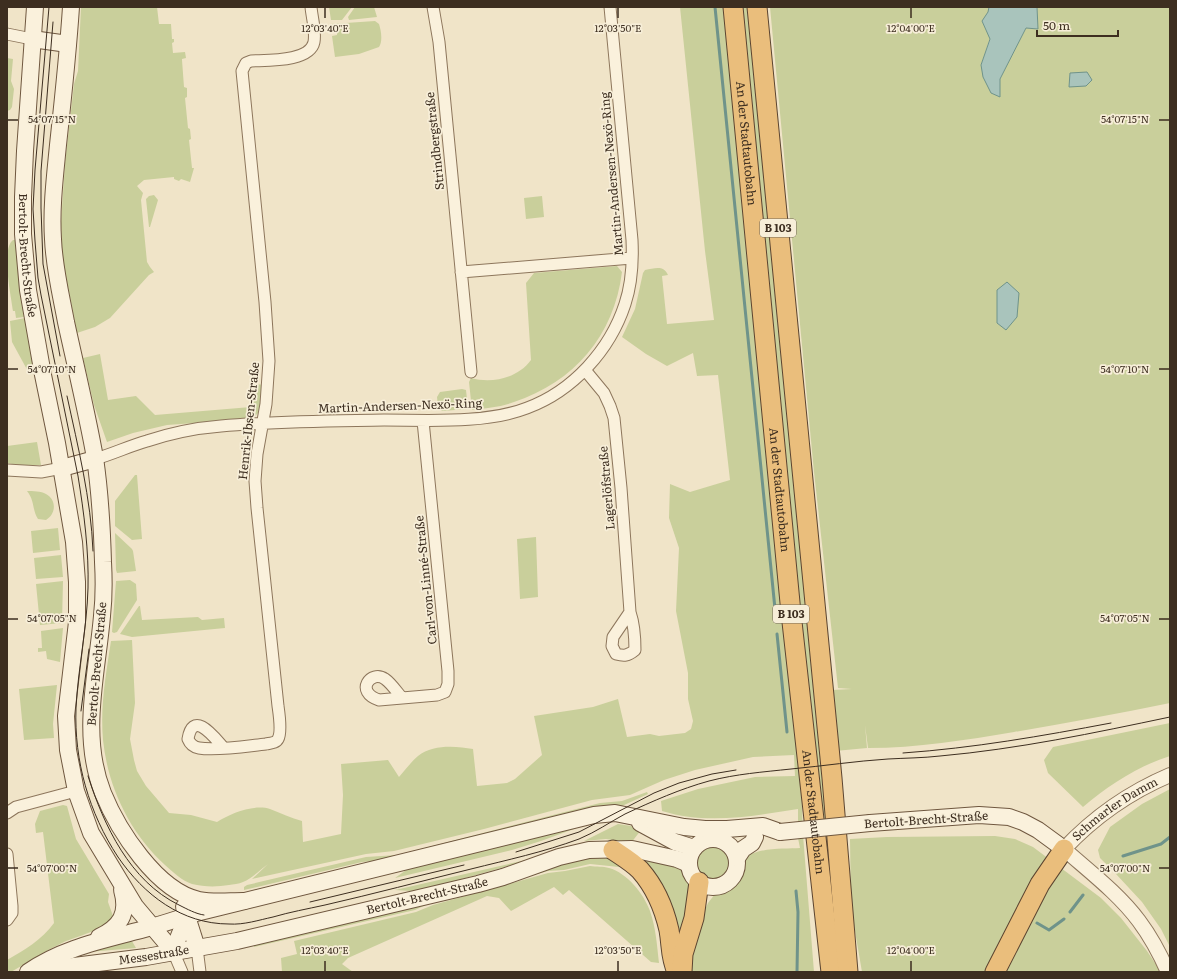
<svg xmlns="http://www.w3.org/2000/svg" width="1177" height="979" viewBox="0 0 1177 979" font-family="Literata,serif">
	<rect width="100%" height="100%" fill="#f0e4c8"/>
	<path fill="#c9cf9b" d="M81 7H157L159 24H171L172 39H174V42L172 43 173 53 185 52 186 58 182 59V60L184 87 187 88V97L185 98 188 128 190 129 191 139 189 140 192 168H194L190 182 181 179 179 181 174 179V177L144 180 137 186 143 193 141 200 147 262 150 267 154 272 149 275 110 318 95 327 77 333 62 256 61 223 65 163 72 102 74 84 78 71Z
		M329 7H352L342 20H331Z
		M355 7H374L377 17 349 20 348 17Z
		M680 7H726L801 780 803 835 814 972H692L691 955 702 916 708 903 715 894C725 894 736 886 739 877 741 871 741 864 745 859 755 847 786 849 800 848L798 838V809C753 816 707 825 662 811L661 801 698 789 755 777 795 776 794 755 753 757 695 770 664 780 630 795 592 800 484 829 394 851 366 854 252 879 268 864C260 870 252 878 243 882 239 884 233 884 229 885 217 887 204 887 192 884 182 881 173 872 165 865 130 833 108 788 103 740 100 706 106 674 111 641L132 640 135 703 130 739 134 760 137 771 146 786 169 813 191 815 217 822C231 813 254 804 270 809 281 813 291 818 302 821L303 842 341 834 343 795 341 764 388 760 399 777C405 770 411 762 418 756 433 744 456 746 473 749L477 786 507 783 515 779 542 755 534 716 593 707 618 699 627 737 650 734 659 736 685 733 691 729 693 721 688 699V673L676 611 679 548 669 518 670 484 690 492 730 480 718 375 697 376 693 353 667 366 646 354 622 337 635 309 643 273 645 270C655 268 664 265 668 275L662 276 667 324 714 320 705 251Z
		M741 7H747L823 778 840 972 815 779Z
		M770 7H989L988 12 982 21 990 38 981 65 1000 97V79L1026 28 1038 29 1037 7H1170V703C1118 714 1066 723 1014 732 966 740 917 748 868 748L865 725 867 748 835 751 832 690 852 689 838 688 814 472Z
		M375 21 379 24C381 30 383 41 379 47L359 54 335 57 332 36 337 35V27H332L331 24Z
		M7 58 13 59 11 81 14 89 12 107 10 110 7 111Z
		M154 195 158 200 150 227H149L146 199 149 196Z
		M542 196 544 217 526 219 524 198Z
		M13 240H15L24 317 16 318 15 311H13C11 296 1 249 13 240Z
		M617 266 622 272C614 336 574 382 514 402 501 407 486 408 472 410L469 382 471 378C492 384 518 378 531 360L526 283 534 273Z
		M25 318 34 373 30 375 12 342 10 321Z
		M100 354 108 400 136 396 155 415 251 407 253 371H256V384L264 385 259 412 252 419 167 425 133 433 107 442 94 405 83 358Z
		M462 389 466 390 468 409 442 411 438 407 437 397 440 392Z
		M37 442 41 465H18L7 463V446Z
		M135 475H137L142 539 132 540 115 526V501Z
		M27 491C33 491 41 491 46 494 57 500 56 514 46 520L38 519C32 510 35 501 27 491Z
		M58 528 60 550 33 553 31 531Z
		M115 533 132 549 133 551 136 571 117 573 116 570Z
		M536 537 538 597 520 599 517 539Z
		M61 555 63 577 36 579 34 558Z
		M130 580 136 584 137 600 117 632 114 633 112 632 116 581Z
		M63 581 62 623 40 625 36 584Z
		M139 606H140L142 620 198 617 202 620 224 618 225 628 132 637 120 634Z
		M63 628 60 662 47 659 46 651 38 652V648H42L41 631Z
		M57 685 53 724 54 738 24 740 19 689Z
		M1170 723V756C1138 766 1109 785 1083 807L1048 773 1044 760 1053 747Z
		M1170 789V947L1161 929 1142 902 1116 874 1100 858 1098 850 1110 827 1142 804Z
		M647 792 648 794 622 806H607L396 859 362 862 244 890V887L247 885 366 857 397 855 600 803 622 801Z
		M63 805 67 806 76 839 109 894 108 902 113 916C103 932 78 935 62 943 45 951 28 962 11 972H7V960C24 950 42 940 54 923L43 832 36 833 35 824 40 811Z
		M618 824 631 826 641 830 631 843 606 839 584 841Z
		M582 826 541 841 512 850 395 878 409 868Z
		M995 836 1015 839 1033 847 1101 898 1121 918 1147 951 1161 972H862L851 908 850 839 887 837Z
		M697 863a16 16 0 1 1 32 0a16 16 0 1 1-32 0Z
		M634 852 677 864 686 875 692 889 679 942Z
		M596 858H607L622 863 619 867 590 864 564 870 548 871 519 879C544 869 569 861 596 858Z
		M526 860V861L440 885 411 891 395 890Z
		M590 866C596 867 603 866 609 868 627 873 644 894 650 911 656 928 657 946 659 963L651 962 569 890 563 895 554 887 511 911 499 898 487 896 348 958 342 964 353 972H282L281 958 297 954 294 941 416 912 433 905 548 873 565 871Z
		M432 902 415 910 254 947 253 942Z
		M129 936 136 948 88 952Z"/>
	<path fill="#a9c4bc" stroke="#6f938a" d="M989 7H1037L1038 29 1026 28 1000 79V97L991 93 983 77 981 65 990 39 982 21 988 12Z
		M1087 72 1092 80 1086 86 1069 87 1070 73Z
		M1007 282 1019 293 1017 317 1006 330 997 323V290Z"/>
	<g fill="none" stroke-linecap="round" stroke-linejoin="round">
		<path stroke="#6f938a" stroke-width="3" d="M715 7 776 619
			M777 634 787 732
			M1123 856 1161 844 1170 837
			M796 891 798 912 797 972
			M1070 912 1083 895
			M1037 923 1049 930 1064 919"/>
		<g stroke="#8d765c" stroke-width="13">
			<path id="minor" d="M433 7 439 42 471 372
				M7 34 32 39
				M461 272 632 258
				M585 370 604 393 610 406 614 418 621 488 630 612C634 624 635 637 635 650 628 656 624 656 616 654L612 646 613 637 630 612
				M95 459C113 454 129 446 147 441 171 433 196 428 221 426 275 421 330 421 384 420 428 420 486 424 527 408 573 391 610 350 625 304 632 283 633 261 632 240L610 7
				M7 470 41 472 62 468
				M402 698C397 692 391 683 385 679 371 669 354 692 379 700L437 695 445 692 448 684V671L423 421
				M223 747C214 737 193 709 188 739 190 744 193 747 199 748 217 751 247 746 266 744 271 743 276 743 278 739 282 732 279 713 278 706L257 508 255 481 257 454 266 404 269 361 265 302 242 71 246 63 251 61C267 60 310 62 314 42 316 31 312 18 311 7
				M7 813 16 807 76 791
				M7 854 12 906V913L7 920
				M197 948 200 972
				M173 951 182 972"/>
		</g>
		<g stroke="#8d765c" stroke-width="16">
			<g id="tertiary">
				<path id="s1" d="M1168 972C1160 954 1151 937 1139 921 1119 894 1090 872 1064 849 1094 817 1130 792 1170 775"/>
			</g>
		</g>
		<g stroke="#6f573f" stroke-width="18">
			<g id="secondary">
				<path id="s2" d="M35 7 25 151 23 197V234L28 290 43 375 57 443 74 542 77 582V622L66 716 68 750 76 791 91 833 135 906 173 951"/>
				<path d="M71 7C68 53 63 99 58 145 55 176 51 208 53 239 54 267 61 295 66 322 76 368 87 413 95 458 100 492 102 527 103 562 104 580 104 598 102 616 97 675 80 735 103 793 118 830 157 891 199 900 213 903 229 901 244 901"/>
				<path d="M32 39 68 44"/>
				<path d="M62 468 95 459"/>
				<path d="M640 823 675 842 694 848"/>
				<path d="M870 823 979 815 1009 817 1023 822 1038 830 1064 849"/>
				<circle cx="713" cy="863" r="24"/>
				<path d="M737 858 743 849 752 843 755 837"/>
				<path d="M184 907 197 948"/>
				<path d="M99 937C120 927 129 914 122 890"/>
				<path d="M173 951 187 916"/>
				<path d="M28 972C61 949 99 941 137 931 157 926 177 919 196 913L594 815 615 813 684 827 705 829H727L763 826 780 832"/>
				<path id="s3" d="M39 972 58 968 146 957 237 941 478 884 503 877 559 857 589 850 632 849 677 859 689 864"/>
			</g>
		</g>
		<g stroke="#5b4430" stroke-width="21">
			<g id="trunk">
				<path id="s4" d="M733 7 791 613 831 972"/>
				<path d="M757 7 832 778 848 972"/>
				<path d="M613 850C622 856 632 862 640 870 655 887 664 908 669 930 672 947 670 956 677 972"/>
				<path d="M682 972 683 954 694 918 699 882"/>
				<path d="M995 972 1040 884 1064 849"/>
			</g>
		</g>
		<use href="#minor" stroke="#faf1dc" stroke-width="11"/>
		<use href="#tertiary" stroke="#faf1dc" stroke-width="14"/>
		<use href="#secondary" stroke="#faf1dc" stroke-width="16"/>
		<use href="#trunk" stroke="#eabe7c" stroke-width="19"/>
		<path stroke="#3d2e20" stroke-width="1" d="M49 7 35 170 33 209 35 241 38 278 41 295 78 476C84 513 89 551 88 588 87 628 78 668 76 708 74 761 89 813 118 857 144 895 182 924 229 924 244 925 259 920 273 917 290 912 307 909 325 905 373 894 422 881 471 869 507 860 544 852 579 839 596 832 610 822 625 814 653 801 680 789 709 781 736 774 763 772 791 769 823 766 856 761 888 759 905 758 923 758 940 756 1018 749 1094 733 1170 717
			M53 22 41 171V208L43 264 60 356
			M67 396C78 447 91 499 93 551
			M81 711 89 649
			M903 753C974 748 1042 736 1111 723
			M88 776C104 826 130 881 179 905 187 909 196 914 204 915
			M516 852 579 832 654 793 679 783 712 774 736 770
			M310 902 464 865"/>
		<g stroke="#6f573f" stroke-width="18" stroke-linecap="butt">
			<path id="secondary-bridge" d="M780 832 870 823"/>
		</g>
		<use href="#secondary-bridge" stroke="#faf1dc" stroke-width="16"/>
	</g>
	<path fill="none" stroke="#3d2e20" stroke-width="1.5" d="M325 8V18M618 8V18M911 8V18M8 120H18M1159 120H1169M8 369H18M1159 369H1169M8 619H18M1159 619H1169M8 868H18M1159 868H1169M325 961V971M618 961V971M911 961V971"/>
	<g text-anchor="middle" stroke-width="3.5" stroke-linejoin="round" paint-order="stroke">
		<g fill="#f7eed8" stroke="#756857" stroke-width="1">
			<rect x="760" y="219" width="36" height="18" rx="3"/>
			<rect x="773" y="605" width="36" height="18" rx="3"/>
		</g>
		<g font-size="11" font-weight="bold" fill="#3d2e20">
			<text x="778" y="232">B 103</text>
			<text x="791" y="618">B 103</text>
		</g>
		<g font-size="12" fill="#3d2e20" stroke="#f7eed8">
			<text transform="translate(435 141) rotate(-96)" y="4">Strindbergstraße</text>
			<text dy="4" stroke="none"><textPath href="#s4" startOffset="137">An der Stadtautobahn</textPath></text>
			<text transform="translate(612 174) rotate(-95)" y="4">Martin-Andersen-Nexö-Ring</text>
			<text dy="4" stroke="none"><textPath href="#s2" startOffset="249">Bertolt-Brecht-Straße</textPath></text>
			<text transform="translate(400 406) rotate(-2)" y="4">Martin-Andersen-Nexö-Ring</text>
			<text transform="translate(249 421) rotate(-84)" y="4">Henrik-Ibsen-Straße</text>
			<text transform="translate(607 488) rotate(-95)" y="4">Lagerlöfstraße</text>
			<text dy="4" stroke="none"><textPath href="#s4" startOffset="485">An der Stadtautobahn</textPath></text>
			<text transform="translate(426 580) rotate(-96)" y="4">Carl-von-Linné-Straße</text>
			<text transform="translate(97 664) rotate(-85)" y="4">Bertolt-Brecht-Straße</text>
			<text dy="4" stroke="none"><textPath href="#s1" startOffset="228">Schmarler Damm</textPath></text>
			<text dy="4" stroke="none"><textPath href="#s4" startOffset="809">An der Stadtautobahn</textPath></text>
			<text transform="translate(926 820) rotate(-4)" y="4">Bertolt-Brecht-Straße</text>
			<text dy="4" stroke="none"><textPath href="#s3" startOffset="396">Bertolt-Brecht-Straße</textPath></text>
			<text dy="4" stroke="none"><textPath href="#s3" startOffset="116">Messestraße</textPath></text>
		</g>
	</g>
	<g font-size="10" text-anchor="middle" fill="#3d2e20" stroke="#f7eed8" stroke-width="3.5" stroke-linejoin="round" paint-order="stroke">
		<text x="325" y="32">12°03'40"E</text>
		<text x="618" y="32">12°03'50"E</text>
		<text x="911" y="32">12°04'00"E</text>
		<text x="52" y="123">54°07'15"N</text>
		<text x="1125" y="123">54°07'15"N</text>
		<text x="52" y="373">54°07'10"N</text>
		<text x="1125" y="373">54°07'10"N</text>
		<text x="52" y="622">54°07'05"N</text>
		<text x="1125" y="622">54°07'05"N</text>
		<text x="52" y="872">54°07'00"N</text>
		<text x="1125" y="872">54°07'00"N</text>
		<text x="325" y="954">12°03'40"E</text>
		<text x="618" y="954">12°03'50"E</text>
		<text x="911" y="954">12°04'00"E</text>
	</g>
	<rect width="1177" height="979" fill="none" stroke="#3d2e20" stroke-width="16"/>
	<path d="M1037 30v6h81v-6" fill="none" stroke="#3d2e20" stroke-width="2"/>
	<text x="1043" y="30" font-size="12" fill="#3d2e20" stroke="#f7eed8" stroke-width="3" paint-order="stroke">50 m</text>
</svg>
